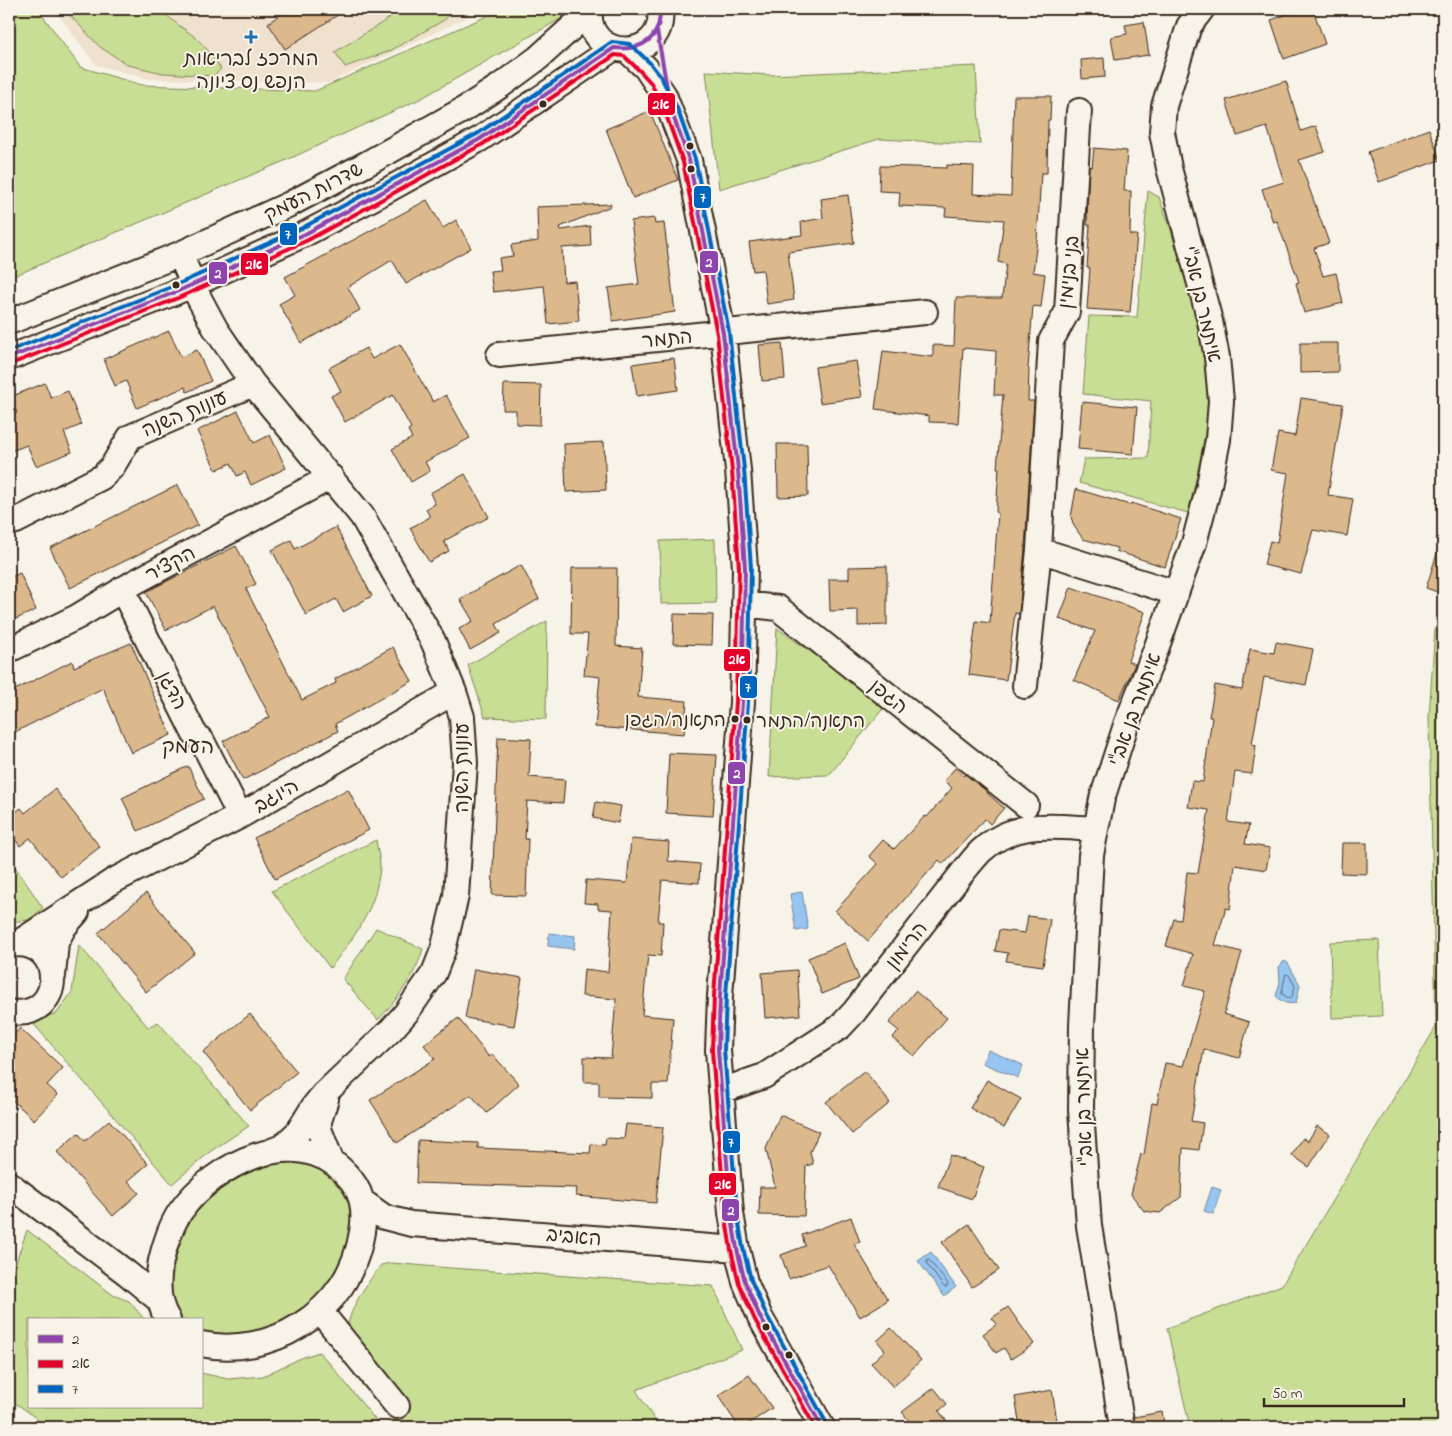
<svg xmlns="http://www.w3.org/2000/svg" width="1452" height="1436" viewBox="0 0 1452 1436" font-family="'Indie Flower','Playpen Sans Hebrew',sans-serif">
	<rect width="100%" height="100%" fill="#f7f3e8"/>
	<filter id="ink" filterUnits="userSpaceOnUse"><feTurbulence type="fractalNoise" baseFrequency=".02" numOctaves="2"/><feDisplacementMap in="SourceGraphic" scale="10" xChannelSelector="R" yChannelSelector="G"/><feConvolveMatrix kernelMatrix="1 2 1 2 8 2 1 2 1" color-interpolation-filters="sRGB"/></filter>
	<g filter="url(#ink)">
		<path fill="#efe1cd" d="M54 9H484L329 83 148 79 96 65Z"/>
		<path fill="#c7de94" stroke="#818459" d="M9 9H38L80 67 142 85 315 91 503 9H565L562 18 422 98 289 159 9 278Z
			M64 9H161C170 20 183 28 195 37 205 46 213 57 221 69L214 76 163 73 128 65 100 47Z
			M398 9H458L444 20 390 51 345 67 335 52 388 19Z
			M976 66 980 144 879 139 719 189 706 71 770 75Z
			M1148 191 1159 197 1170 227 1195 313 1206 372 1209 412 1198 471 1188 513 1079 483 1084 459 1148 458 1151 401 1083 394 1089 316 1137 317Z
			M715 539 716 603 661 604 660 541Z
			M547 621 546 719 485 717 468 665Z
			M1443 624V1427H1190L1167 1328 1282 1285 1436 1027 1429 717 1435 628Z
			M777 628 886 705 829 775 769 777Z
			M376 840C377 848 380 858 380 867 376 910 355 936 330 968L272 891Z
			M9 858 43 908 29 920 9 922Z
			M376 928 423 949C416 975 396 1001 378 1020L343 979Z
			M1379 940 1382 1016 1332 1018 1330 942Z
			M79 945 148 1027 158 1022 249 1126 211 1151 172 1184 32 1022 57 1013 72 992Z
			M287 1158 327 1166 356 1204 353 1241 328 1292 270 1333 201 1336V1320H177L171 1312 166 1275 186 1217 228 1176Z
			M27 1230 113 1295 129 1301 145 1320H29V1407H201V1373L228 1379 263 1376 301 1358 319 1352 331 1365 381 1427H47L24 1409 9 1399V1282Z
			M391 1263 450 1268 713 1286 742 1350 636 1390 659 1427H384L408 1407 347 1330C350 1306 367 1284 381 1265Z"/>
		<path fill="#97c5f1" stroke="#72879d" d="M802 892 808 929 796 931 790 894Z
			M549 933 575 936 574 949 548 946Z
			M1284 961 1288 963 1300 985 1296 1003C1287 1005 1282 1002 1276 996L1280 982 1279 967Z
			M988 1050 1023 1065 1018 1078 982 1063Z
			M1212 1187 1221 1190 1213 1214 1204 1211Z
			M931 1252 956 1287 944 1296 918 1261Z"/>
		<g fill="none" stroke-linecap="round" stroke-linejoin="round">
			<path stroke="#606872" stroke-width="1" d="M1286 974 1289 975 1295 986 1292 997 1290 999 1282 994Z
				M929 1260 948 1284 947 1287H944L927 1264V1261Z"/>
		</g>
		<path fill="#dcb88d" stroke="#3b2a1e" d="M289 9H347L285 49 268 23Z
			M1302 9H1313L1325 44 1284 59 1271 20Z
			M1144 22 1149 55 1115 60 1111 37 1127 34 1125 25Z
			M1104 58 1105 77 1082 79 1081 60Z
			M1286 81 1301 131 1316 126 1325 152 1299 160 1329 243 1314 248 1323 276 1336 273 1343 303 1304 313 1296 283 1299 282 1277 221 1273 222 1262 189 1284 182 1267 127 1237 136 1226 100Z
			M1014 96H1051L1050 120H1048L1047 173H1041L1037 240 1033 272 1045 274 1041 307 1033 306 1028 368 1029 369 1028 401H1034L1025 549 1019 614 1015 613 1006 680 969 675 976 621 990 623 998 513 996 512 999 468H997L1003 395H994L996 351 963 348 958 423 929 422V416L875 409 883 351 933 357V345L954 346 956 298H1002L1006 264 998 262 1004 220 945 216 946 208 899 206 900 192 879 191 880 166 947 168V165L974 166 973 194 1011 196Z
			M650 111 678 180 633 198 606 129Z
			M1429 129 1440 160 1379 182 1368 152Z
			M1094 148 1127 151 1124 191H1131L1130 235H1137L1130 312 1087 309 1090 268H1087L1090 225H1087L1088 189 1089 166 1092 167Z
			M848 195 854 243 788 252 794 300 767 304 763 270 753 271 749 242 802 235 801 222 823 218 821 199Z
			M427 200 443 228 456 220 471 248 406 284 392 260 348 287 360 310 301 343 279 304 295 295 285 277Z
			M611 204V206L560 227 561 230 590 226 591 246 562 248 564 282 575 281 579 321 548 324 544 286 493 292 490 271 501 270 499 258 513 256 511 245 538 241 537 207Z
			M654 218 655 224 664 223 675 312 613 321 608 288 639 284 631 221Z
			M169 331 181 357 197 350 211 381 187 392 185 387 137 408 126 381 115 386 104 359Z
			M782 343 785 379 762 381 759 345Z
			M1300 343H1338V372L1300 373Z
			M400 344 433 402 446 395 470 438 425 462 430 471 411 482 392 449 412 438 408 430 411 428 393 395 345 422 331 396 341 391 329 368 366 348 372 359Z
			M674 358 678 390 637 396 632 364Z
			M856 361 862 397 820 403 815 367Z
			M45 383 51 398 68 391 81 425 64 432 72 452 36 466 27 445 9 452V416L17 413 10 397Z
			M504 384 541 385 540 425 516 424V410H503Z
			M1301 398 1343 404 1328 495 1353 499 1347 536 1313 530 1301 574 1264 565 1270 541 1277 543 1288 473 1271 470 1278 433 1295 436Z
			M1082 402 1137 407 1133 454 1078 449Z
			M238 411 254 443 270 435 286 468 251 485 245 472 237 476 231 463 216 470 197 431Z
			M604 442 606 490 566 492 564 444Z
			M777 444H807L808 496 778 497Z
			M465 474 489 517 444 541 449 551 429 562 410 528 430 517 426 509 435 504 430 493Z
			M178 485 198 525 70 588 50 548Z
			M1076 489 1130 505 1131 503 1181 519 1165 567 1116 551 1117 548 1083 539 1074 526 1071 517Z
			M336 527 372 596 343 612 336 599 306 615 272 550 291 540 295 549Z
			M1440 544 1443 545V594L1426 588Z
			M236 546 256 584 246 589 302 700 336 683 335 679 393 647 412 681 335 724 338 731 243 780 223 741 270 717 213 606 166 630 146 592Z
			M521 565 539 599 496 624 501 633 470 650 459 629 473 621 460 599Z
			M887 566V625L858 626V610L830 611 829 579H849V567Z
			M572 568H617L616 646 642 648 638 697 687 701 684 734 595 727 600 677 584 675 588 634H571Z
			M20 573 36 610 9 622V578Z
			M1071 587 1145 612 1128 661 1135 664 1119 700 1074 680 1095 631 1059 619Z
			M674 614 713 615 712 645 673 644Z
			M1276 642 1313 649 1306 685 1264 677 1252 744 1256 745 1252 774 1235 772 1228 822 1249 825 1245 844 1270 848 1266 870 1235 865 1230 909 1226 908 1215 945 1242 952 1224 1014 1249 1022 1239 1058 1204 1049 1191 1121 1203 1123 1199 1150 1183 1148 1181 1197 1160 1213 1144 1211 1131 1194 1141 1154 1144 1155 1152 1103 1157 1104 1165 1063 1183 1066 1205 991 1184 986 1193 954 1166 946 1174 919 1181 920 1187 872 1198 873 1209 810 1188 807 1192 781 1203 782 1212 717H1209L1215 685 1242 690 1250 649 1274 653Z
			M131 643 171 735 131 753 103 688 9 735V693L72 661 74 667Z
			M498 737 531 739 529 777 565 780 563 803 527 801 525 839H528L526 896 492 895Z
			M669 753 717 755 713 816 666 813Z
			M188 766 204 799 138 831 122 798Z
			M955 768 964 776 965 774 988 792 987 793 1004 808 990 824 985 819 943 864 939 860 868 941 835 911 878 864 869 856 883 840 894 849 925 816 927 817 952 788 944 781Z
			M55 789 100 847 61 877 30 838 20 846 9 831V817L21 808 25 813Z
			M348 789 369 830 275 879 254 838Z
			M596 802 621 806 618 823 593 818Z
			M631 839 669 842 668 861 700 864 699 883 662 880 658 922H663L661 956 648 955 642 1015 673 1018 668 1084H652V1098L599 1097V1082H584V1057L611 1058 616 999 582 996 584 969 608 972 612 910 598 909V904L584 903 586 880 627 883Z
			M1342 843H1367V874L1341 873Z
			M146 893 195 953 146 992 98 933Z
			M1028 916 1050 919 1043 966 1006 961 1008 953 995 951 999 930 1025 933Z
			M845 943 859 979 822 994 808 958Z
			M474 969 522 978 514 1026 465 1018Z
			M797 970 800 1015 765 1018 762 973Z
			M915 991 947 1018 914 1056 892 1038 899 1031 889 1023Z
			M250 1014 297 1072 250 1110 203 1052Z
			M458 1018 489 1057 492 1054 519 1084 487 1113 471 1095 397 1143 370 1100 435 1059 424 1045Z
			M20 1028 63 1068 47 1085 58 1095 34 1120 9 1097V1040Z
			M865 1071 890 1103 852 1134 826 1102Z
			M987 1080 1021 1099 1004 1128 970 1108Z
			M780 1115 819 1132 810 1152 813 1164 806 1166 804 1216 759 1215 760 1187H775L766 1149Z
			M109 1120 148 1164 128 1181 139 1193 113 1216 57 1152 78 1133 85 1141Z
			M626 1124 663 1127 656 1203 576 1196 577 1188 416 1183 418 1140 478 1143V1148L590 1153 591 1144 605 1145 606 1138 624 1139Z
			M1317 1126 1330 1134 1309 1167 1292 1155 1303 1138 1308 1141Z
			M950 1155 984 1167 972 1199 938 1187Z
			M851 1217 860 1242 854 1244 888 1300 860 1317 828 1265 789 1279 781 1255 805 1246 802 1235Z
			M969 1224 999 1270 972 1287 942 1242Z
			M1008 1307 1034 1344 1011 1359 1004 1348 996 1353 983 1334 997 1324 992 1318Z
			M891 1328 921 1360 893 1387 871 1363 885 1350 877 1341Z
			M749 1375 772 1408 744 1427H739L718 1396Z
			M934 1388 947 1404 939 1411 951 1427H914L902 1412Z
			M1052 1390 1058 1427H1020L1015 1397Z
			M1162 1412 1165 1427H1135L1134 1417Z"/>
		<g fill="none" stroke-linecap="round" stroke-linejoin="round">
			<g stroke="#3b2a1e" stroke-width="28">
				<path id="minor" d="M590 9C584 63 667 63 660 9
					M627 50 646 68 664 95 689 160 723 333 738 470 745 568 742 702 720 996 718 1050 731 1213 737 1249 745 1282 760 1317 822 1427
					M180 254 199 298 215 328 253 384 362 516 433 641 454 692 462 717 465 763 456 896 443 950 434 973 406 1013 391 1030 324 1094 314 1106 298 1132 282 1147 269 1152
					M9 322 180 254 290 204 368 163 463 110 500 86 538 58 589 12
					M499 355 925 312
					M9 358 176 292 305 234 384 192 480 139 614 48
					M16 521 102 477 112 467 130 437 253 384
					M1039 550 1176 593
					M122 589 194 733 202 741 240 816
					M744 604 778 608 1026 805
					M9 650 77 617 135 582 331 477
					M1025 686 1039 550 1051 341 1067 312 1079 111
					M18 943 113 881 240 816 454 692
					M53 976 56 942 64 927 77 912
					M9 1012C66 1022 67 935 9 945
					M721 1091 764 1076 840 1027 854 1012 963 872C969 865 974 858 981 851 1015 819 1054 827 1096 829
					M326 1099 319 1121V1129L331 1160
					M9 1184 128 1274 159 1300
					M363 1202 384 1217 411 1224 737 1249
					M320 1311 397 1406
					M168 1320C156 1302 157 1281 161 1261 165 1244 170 1227 180 1212 213 1164 297 1122 345 1173 362 1190 366 1208 362 1232 356 1271 334 1305 299 1326 271 1344 234 1351 201 1344
					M1122 1427 1089 1226 1081 1110 1082 1025 1091 855 1102 799 1126 725 1156 649 1194 543 1208 490 1218 440 1221 401 1217 357 1210 321 1169 168 1162 132 1164 106 1189 26 1202 9"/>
			</g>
			<use href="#minor" stroke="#f7f3e8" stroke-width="24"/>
			<g stroke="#f7f3e8" stroke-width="8">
				<path id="bus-1" d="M657 31 671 110 689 160 723 333 738 470 745 568 742 702 720 996 718 1050 731 1213 737 1249 745 1282 760 1317 822 1427
					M9 358 176 292 305 234 480 139 614 48C642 51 661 39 660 9"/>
			</g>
			<g stroke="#f7f3e8" stroke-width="8">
				<path id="bus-2" d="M11 364 178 298 308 240 483 144 615 55 624 56 641 72 651 83 665 112 683 162 717 334 732 471 739 568 736 702 714 996 712 1050 725 1213 731 1250 739 1284 755 1320 815 1427"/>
			</g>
			<g stroke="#f7f3e8" stroke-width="8">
				<path id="bus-3" d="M9 351 174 286 302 228 477 134 612 42 630 44 650 63 661 77 677 108 695 159 729 332 744 469 751 568 748 702 726 996 724 1050 737 1212 743 1248 751 1280 766 1314 827 1424"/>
			</g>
			<use href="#bus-1" stroke="#8e44ad" stroke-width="4"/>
			<use href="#bus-2" stroke="#e4002b" stroke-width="4"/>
			<use href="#bus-3" stroke="#0065bd" stroke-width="4"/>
		</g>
	</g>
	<path fill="#1f6fb2" stroke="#f7f3e8" stroke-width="2" d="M248.5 29.5h5v5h5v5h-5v5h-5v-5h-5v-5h5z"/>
	<g fill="#3b2a1e" stroke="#f7f3e8" stroke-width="2">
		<circle cx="543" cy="104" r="4.5"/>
		<circle cx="690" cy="146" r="4.5"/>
		<circle cx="691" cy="169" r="4.5"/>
		<circle cx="176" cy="285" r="4.5"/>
		<circle cx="735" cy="719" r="4.5"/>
		<circle cx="747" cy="720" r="4.5"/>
		<circle cx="766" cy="1327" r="4.5"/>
		<circle cx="789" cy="1355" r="4.5"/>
	</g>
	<g text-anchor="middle" stroke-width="4" stroke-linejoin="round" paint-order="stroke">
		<g font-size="19" fill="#3b2a1e" stroke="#f7f3e8" text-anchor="end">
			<text x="726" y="726">התאנה/הגפן</text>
			<text x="756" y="727" text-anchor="start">התאנה/התמר</text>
		</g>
		<g font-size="20" fill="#3b2a1e" stroke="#f7f3e8">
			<text x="251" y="65">המרכז לבריאות<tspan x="251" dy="23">הנפש נס ציונה</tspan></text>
		</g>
		<g font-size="20" fill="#3b2a1e" stroke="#f7f3e8">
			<text transform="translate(313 191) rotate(-27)" y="7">שדרות העמק</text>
			<text transform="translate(1068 272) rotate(-84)" y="7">בני בנימין</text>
			<text transform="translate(1203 304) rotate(77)" y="7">איתמר בן אב"י</text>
			<text transform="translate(667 338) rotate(-6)" y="7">התמר</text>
			<text transform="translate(184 413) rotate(-23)" y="7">עונות השנה</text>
			<text transform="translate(170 563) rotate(-28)" y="7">הקציר</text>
			<text transform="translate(173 690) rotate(63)" y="7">הדגן</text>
			<text transform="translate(889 696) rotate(39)" y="7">הגפן</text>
			<text transform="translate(1134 709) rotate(-70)" y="7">איתמר בן אב"י</text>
			<text transform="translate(461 768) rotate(-90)" y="7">עונות השנה</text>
			<text transform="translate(276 795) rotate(-30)" y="7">היוגב</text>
			<text transform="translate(906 945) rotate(-52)" y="7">הרימון</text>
			<text transform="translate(1083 1107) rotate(-92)" y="7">איתמר בן אב"י</text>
			<text transform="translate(574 1236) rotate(5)" y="7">האביב</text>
		</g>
		<g font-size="21" fill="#3b2a1e" stroke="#f7f3e8">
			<text x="188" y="753">העמק</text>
		</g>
	</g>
	<g stroke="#f7f3e8" stroke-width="2">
		<rect x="647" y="92" width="29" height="24" rx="5" fill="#e4002b"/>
		<rect x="693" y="185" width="19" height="24" rx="5" fill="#0065bd"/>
		<rect x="279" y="222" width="19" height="24" rx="5" fill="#0065bd"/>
		<rect x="699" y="250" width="20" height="24" rx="5" fill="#8e44ad"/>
		<rect x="240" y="252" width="29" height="24" rx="5" fill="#e4002b"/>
		<rect x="208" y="261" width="20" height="24" rx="5" fill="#8e44ad"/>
		<rect x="723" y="648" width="28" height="24" rx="5" fill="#e4002b"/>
		<rect x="739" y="675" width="19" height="24" rx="5" fill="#0065bd"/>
		<rect x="727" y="761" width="19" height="24" rx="5" fill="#8e44ad"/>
		<rect x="722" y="1130" width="19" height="24" rx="5" fill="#0065bd"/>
		<rect x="708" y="1172" width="29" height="24" rx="5" fill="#e4002b"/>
		<rect x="721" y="1198" width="19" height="24" rx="5" fill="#8e44ad"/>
	</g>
	<g font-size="14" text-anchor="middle" font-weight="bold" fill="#fff">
		<text x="661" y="109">2א</text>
		<text x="703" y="202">7</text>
		<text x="288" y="239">7</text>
		<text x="709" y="267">2</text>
		<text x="254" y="269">2א</text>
		<text x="218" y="278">2</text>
		<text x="737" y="664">2א</text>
		<text x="748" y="692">7</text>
		<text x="737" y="778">2</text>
		<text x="731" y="1147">7</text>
		<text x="723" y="1189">2א</text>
		<text x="731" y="1215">2</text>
	</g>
	<rect width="1452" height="1436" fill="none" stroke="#f7f3e8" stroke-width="30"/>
	<rect x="15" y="15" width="1422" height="1406" fill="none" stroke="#3b2a1e" stroke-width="2" filter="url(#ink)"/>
	<rect x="28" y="1318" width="175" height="90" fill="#f7f3e8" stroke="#aca397"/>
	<rect x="38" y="1335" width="25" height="8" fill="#8e44ad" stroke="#aca397"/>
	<text x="72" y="1344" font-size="15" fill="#3b2a1e">2</text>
	<rect x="38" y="1360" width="25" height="8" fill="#e4002b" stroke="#aca397"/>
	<text x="72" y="1368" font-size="15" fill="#3b2a1e">2א</text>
	<rect x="38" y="1385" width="25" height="8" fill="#0065bd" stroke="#aca397"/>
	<text x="72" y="1394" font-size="15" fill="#3b2a1e">7</text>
	<path d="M1264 1398v8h140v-8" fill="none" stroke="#3b2a1e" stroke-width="2.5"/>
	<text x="1272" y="1398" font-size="15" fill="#3b2a1e" stroke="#f7f3e8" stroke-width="4" paint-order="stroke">50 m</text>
</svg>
